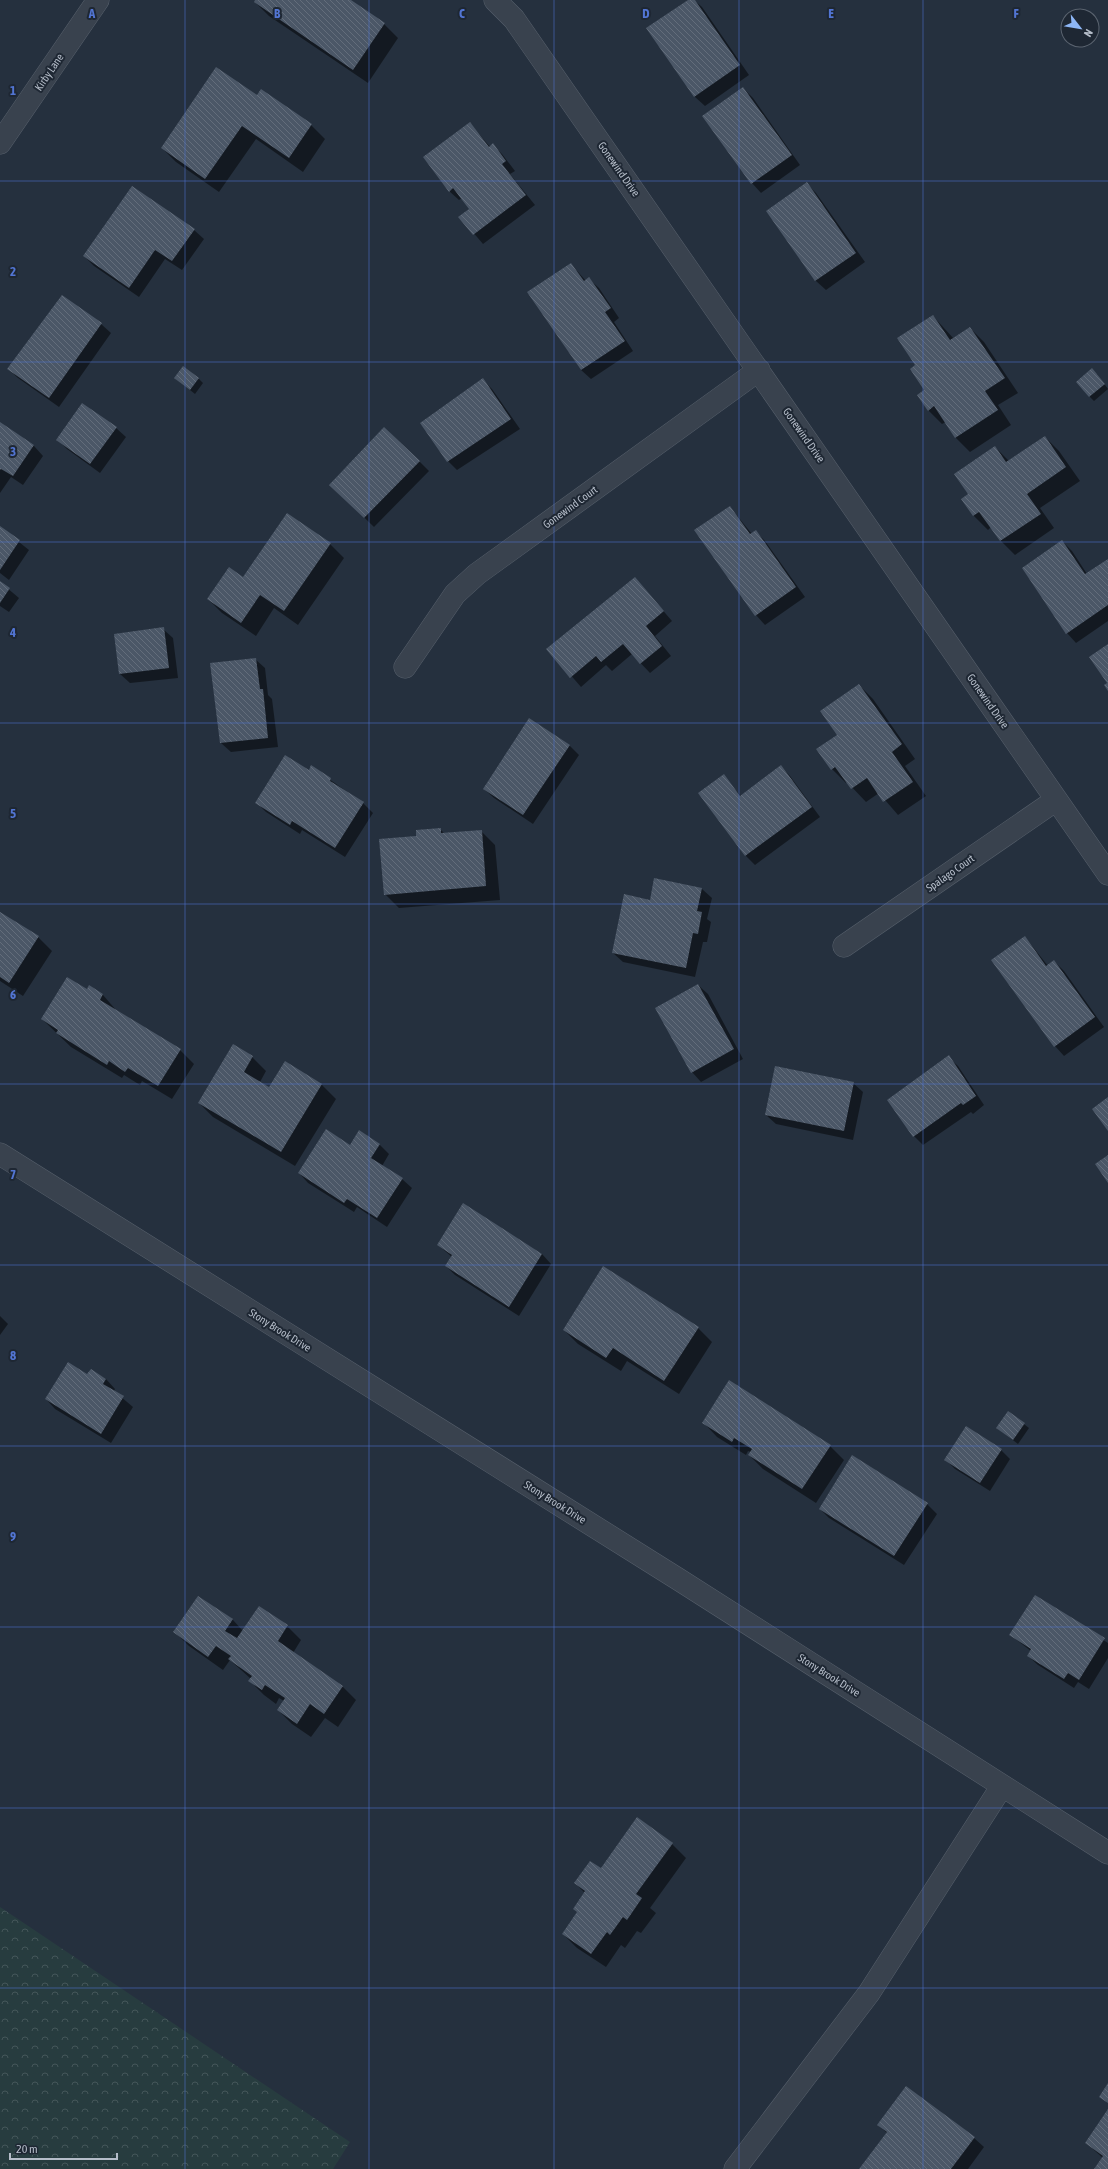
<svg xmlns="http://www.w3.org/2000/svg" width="1108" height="2169" viewBox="0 0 1108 2169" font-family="'Asap Condensed',sans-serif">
	<defs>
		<pattern id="forest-crowns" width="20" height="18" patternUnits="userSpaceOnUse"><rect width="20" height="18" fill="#273c3f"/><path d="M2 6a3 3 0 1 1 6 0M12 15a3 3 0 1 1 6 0" fill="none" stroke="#445659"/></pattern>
		<pattern id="building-back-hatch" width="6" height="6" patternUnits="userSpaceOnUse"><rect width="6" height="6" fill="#4b5767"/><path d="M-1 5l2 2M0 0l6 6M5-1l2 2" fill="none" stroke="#636d7b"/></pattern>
	</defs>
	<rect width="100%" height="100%" fill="#25303e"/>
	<path fill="url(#forest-crowns)" d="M0 1907 350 2142 333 2169H0Z"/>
	<path fill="#0007" d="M256 0H349L384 24 398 38 368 83 269 16 255 2Z
		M689 0H694L702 7 749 75 705 106 695 97 648 29Z
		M743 88 753 98 800 165 761 193 752 183Z
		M257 97 311 125 325 139 303 172 256 139 219 192 176 162 162 148Z
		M470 123 490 147 493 145 502 154 515 171 510 174 535 205 483 244 460 217 470 209 462 198 459 200 449 191Z
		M807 184 816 193 865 262 826 290 816 281 768 212Z
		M194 230 204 239 182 270 165 259 139 297 94 266 84 256Z
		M571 264 586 281 589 279 599 288 619 318 614 322 633 351 591 379 581 370 529 293Z
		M933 316 954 339 970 328 984 342 1018 393 998 405 1011 425 970 452 956 438 946 422 942 424 928 410 925 391 917 366Z
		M101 324 111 333 59 407 18 378 8 369Z
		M1097 374 1108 389 1094 401 1089 396Z
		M175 378H198L203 383 195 394Z
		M483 380 492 389 520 429 457 470 448 461Z
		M0 423 34 446 43 456 23 485 11 477 0 493Z
		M116 428 126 437 100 473 67 449 58 440Z
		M1045 437 1059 451 1080 481 1040 508 1054 528 1015 555 1001 541 991 527 988 530 974 516 963 499 969 494 995 447 1009 461Z
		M419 461 429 471 374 527 340 494Z
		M730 507 752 534 756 532 765 541 805 597 765 625 756 615Z
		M0 527 29 550 9 580 0 573Z
		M1062 541 1072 551 1087 574 1108 560V621L1076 643 1067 633Z
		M330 544 344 558 298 625 274 608 256 636 222 613 208 599Z
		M635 578 672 621 655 636 671 656 650 673 632 654 612 671 606 665 581 687 548 649Z
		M0 582 19 598 9 612 0 606Z
		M163 629 173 638 178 678 130 683 120 674Z
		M255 659 265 668 268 695 272 699 278 747 231 752 221 743Z
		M859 685 873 699 915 759 905 766 926 796 898 815 879 793 866 802 847 782 846 783 832 769 838 735Z
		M569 745 579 755 533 824 494 798 484 789Z
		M781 766 790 776 820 817 755 865 746 856 700 793 723 776 741 796Z
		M312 767 363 803 373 813 345 857 302 830 300 834 266 812 256 802 309 772Z
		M440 829 445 834 481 831 495 845 500 900 399 908 385 894Z
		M655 879 702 889 712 898 707 919 711 922 707 942H703L695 977 623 962 613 953 650 901Z
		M0 913 38 937 52 951 23 996 0 981Z
		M1025 937 1048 966 1054 961 1064 971 1104 1027 1064 1056 1055 1046Z
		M698 985 708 994 743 1059 701 1082 692 1072Z
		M90 987 103 995 116 1010 180 1050 194 1064 172 1099 142 1081 140 1085 124 1075 122 1078 71 1047 42 1019 87 990Z
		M252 1057 266 1071 260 1082 270 1088 285 1063 322 1085 336 1099 295 1166 213 1117 199 1103Z
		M948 1057 958 1066 984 1105 973 1114 971 1112 923 1145 914 1136Z
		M853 1083 863 1092 853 1140 776 1124 766 1115Z
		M379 1144 389 1154 382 1166 402 1179 412 1188 387 1227 357 1207 354 1212 308 1183 299 1173 350 1146Z
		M438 1245 542 1254 551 1264 519 1316 455 1275 446 1266 452 1257Z
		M0 1316 8 1324 0 1335Z
		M698 1328 712 1342 679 1394 627 1361 621 1371 578 1344 564 1330Z
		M91 1370 106 1379 115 1389 114 1391 133 1407 111 1443 55 1409 46 1399 88 1376Z
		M1008 1412 1029 1428 1018 1444 997 1428Z
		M703 1422 830 1446 844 1460 816 1503 763 1469 749 1455 751 1452 748 1451 746 1455 717 1437Z
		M1001 1450 1010 1459 990 1491 955 1469 946 1460Z
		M853 1457 927 1504 937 1514 904 1565 829 1518 820 1509Z
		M1035 1596 1108 1643V1658L1089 1689 1078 1682 1074 1688 1038 1665 1028 1656 1031 1651 1010 1635Z
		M199 1597 233 1620 243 1631 287 1626 301 1640 293 1653 342 1686 356 1700 338 1727 325 1718 311 1737 292 1724 278 1710 284 1701 279 1698 276 1704 264 1695 250 1681 251 1679 230 1660 223 1670 189 1646 175 1632Z
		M672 1844 686 1858 650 1908 656 1913 641 1933 637 1931 625 1948 621 1945 606 1967 577 1948 563 1934 578 1913 585 1893 575 1883Z
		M1108 2110V2169H1096L1103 2158 1086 2143Z
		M878 2125 974 2138 984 2147 968 2169H860L887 2133Z"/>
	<path fill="url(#building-back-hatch)" d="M255 0H351L385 23 353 70 254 2Z
		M688 0H695L740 65 694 97 646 28Z
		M216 67 257 95 261 89 312 124 289 158 242 126 205 179 161 148Z
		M743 87 792 155 751 184 702 116Z
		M470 122 489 147 493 143 506 161 502 164 526 195 473 235 458 217 469 209 453 188 449 192 423 157Z
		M807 182 856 253 815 281 766 211Z
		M132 186 195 229 172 261 155 250 129 288 83 256Z
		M571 263 584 281 589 277 611 308 605 312 625 341 581 370 527 292Z
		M62 295 102 323 49 398 7 369Z
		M933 315 950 340 970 327 1005 378 985 391 998 410 955 438 934 406 928 411 917 395 924 390 910 369 915 365 897 338Z
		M183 366 199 378 190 390 174 378Z
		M1092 368 1105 384 1089 397 1076 382Z
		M483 378 511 419 447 462 420 423Z
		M82 403 117 427 90 464 56 440Z
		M0 422 34 445 13 476 1 469 0 470Z
		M384 427 420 461 364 518 329 485Z
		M1045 436 1066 467 1027 494 1041 514 1000 541 979 512 973 516 961 499 968 494 954 474 995 446 1006 462Z
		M730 506 750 534 756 530 796 587 755 616 694 530Z
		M287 513 331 543 284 611 260 595 241 623 207 599 229 567 243 577Z
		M0 526 20 540 0 570Z
		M1062 540 1085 574 1108 559V605L1066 634 1022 568Z
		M635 577 664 611 646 626 662 646 640 664 623 644 601 662 596 656 570 678 546 649Z
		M0 581 10 588 0 603Z
		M164 627 169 668 119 674 114 634Z
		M1108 644V691L1104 685 1107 683 1089 657Z
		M256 658 260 689H263L268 738 220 743 210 663Z
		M859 684 902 744 892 752 913 782 883 802 867 778 851 789 835 767 831 770 816 749 837 735 820 711Z
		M529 718 570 745 523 815 483 789Z
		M285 755 309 770 311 765 331 778 330 781 364 802 335 848 292 821 290 825 255 803Z
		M781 765 812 807 745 856 698 793 724 774 740 796Z
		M441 828V833L482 830 486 886 384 895 379 839 416 836V830Z
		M654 878 702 888 697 911 702 912 698 934 693 933 686 968 612 953 624 894 650 900Z
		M0 912 39 936 9 983 0 977Z
		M1025 936 1046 966 1054 960 1095 1017 1054 1047 991 960Z
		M67 977 87 989 89 985 103 994 100 1000 181 1049 158 1086 128 1068 125 1072 109 1061 107 1065 56 1033 58 1030 41 1019Z
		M698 984 734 1049 691 1073 655 1008Z
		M233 1044 253 1056 244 1072 269 1087 285 1061 322 1084 281 1152 198 1103Z
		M949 1055 976 1096 963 1105 961 1103 913 1137 887 1100Z
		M775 1066 854 1082 844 1131 765 1115Z
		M1108 1097V1131L1092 1109Z
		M326 1129 350 1145 359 1130 380 1144 371 1158 403 1178 377 1218 347 1199 344 1203 298 1173Z
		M1108 1155V1183L1095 1164Z
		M463 1203 542 1254 509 1307 445 1266 452 1255 437 1245Z
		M603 1266 699 1327 664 1381 613 1348 606 1358 563 1330Z
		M68 1362 87 1374 91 1369 106 1379 103 1384 124 1396 101 1434 45 1399Z
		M729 1380 831 1445 802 1489 748 1455 752 1449 734 1438 732 1442 702 1423Z
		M1008 1411 1025 1423 1013 1440 996 1428Z
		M966 1426 1002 1449 980 1483 944 1460Z
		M852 1455 928 1503 894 1556 819 1509Z
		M1035 1595 1105 1638 1079 1680 1068 1673 1064 1679 1027 1656 1031 1649 1009 1635Z
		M198 1596 233 1619 225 1631 237 1638 259 1606 288 1625 278 1641 343 1686 324 1714 310 1704 297 1724 277 1710 285 1698 265 1685 262 1690 248 1681 252 1676 228 1659 231 1656 216 1646 208 1657 173 1632Z
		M637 1817 673 1843 636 1894 642 1898 627 1920 623 1917 610 1935 607 1932 591 1954 562 1934 577 1912 573 1909 585 1891 574 1883 590 1861 601 1868Z
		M1108 2083V2103L1099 2097Z
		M906 2086 975 2137 951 2169H859L887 2132 877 2125Z
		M1108 2109V2169H1094L1103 2156 1085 2143Z"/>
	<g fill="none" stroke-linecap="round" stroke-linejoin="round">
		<g stroke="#57606c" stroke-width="23">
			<path id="minor" d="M495 0 514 19 1108 874
				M0 143 98 0
				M405 667 455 594 477 574 759 370
				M844 946 1056 800
				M0 1154 678 1579 1108 1853
				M735 2169 869 1993 1002 1786"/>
		</g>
		<use href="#minor" stroke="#39424e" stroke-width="22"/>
	</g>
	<path fill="none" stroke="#5275d3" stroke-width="1" stroke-opacity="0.55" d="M185 0V2169M369 0V2169M554 0V2169M739 0V2169M923 0V2169M0 181H1108M0 362H1108M0 542H1108M0 723H1108M0 904H1108M0 1084H1108M0 1265H1108M0 1446H1108M0 1627H1108M0 1808H1108M0 1988H1108"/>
	<g text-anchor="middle" stroke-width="4" stroke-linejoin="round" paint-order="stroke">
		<g font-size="11" fill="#b5bdc9" stroke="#1e2733">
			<text transform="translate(49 72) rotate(-56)" y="4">Kirby Lane</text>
			<text transform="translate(619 169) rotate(55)" y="4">Gonewind Drive</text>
			<text transform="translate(804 435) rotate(55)" y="4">Gonewind Drive</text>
			<text transform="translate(570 507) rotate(-36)" y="4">Gonewind Court</text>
			<text transform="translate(988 701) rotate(55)" y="4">Gonewind Drive</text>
			<text transform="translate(950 873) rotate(-35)" y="4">Spalago Court</text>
			<text transform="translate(280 1330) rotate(32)" y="4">Stony Brook Drive</text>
			<text transform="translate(555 1502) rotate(32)" y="4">Stony Brook Drive</text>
			<text transform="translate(829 1675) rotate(32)" y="4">Stony Brook Drive</text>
		</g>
	</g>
	<g font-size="13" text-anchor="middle" font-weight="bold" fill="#5275d3" stroke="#1e2733" stroke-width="4" stroke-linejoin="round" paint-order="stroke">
		<text x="92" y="18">A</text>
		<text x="277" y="18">B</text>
		<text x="462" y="18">C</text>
		<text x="646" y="18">D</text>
		<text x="831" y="18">E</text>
		<text x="1016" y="18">F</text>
		<text x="13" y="95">1</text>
		<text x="13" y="276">2</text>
		<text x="13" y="456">3</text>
		<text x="13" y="637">4</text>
		<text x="13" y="818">5</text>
		<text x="13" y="999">6</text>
		<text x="13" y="1179">7</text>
		<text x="13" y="1360">8</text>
		<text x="13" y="1541">9</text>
	</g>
	<g transform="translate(1080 28) rotate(121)"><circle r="19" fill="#1e2733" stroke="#5a636f"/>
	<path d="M0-3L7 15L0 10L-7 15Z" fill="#8db6f6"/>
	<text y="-6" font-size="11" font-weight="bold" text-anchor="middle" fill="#b5bdc9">N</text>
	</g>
	<path d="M10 2153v6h107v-6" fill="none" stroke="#b5bdc9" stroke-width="2"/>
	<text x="16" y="2153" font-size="12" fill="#b5bdc9" stroke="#1e2733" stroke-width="3" paint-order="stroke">20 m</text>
</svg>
